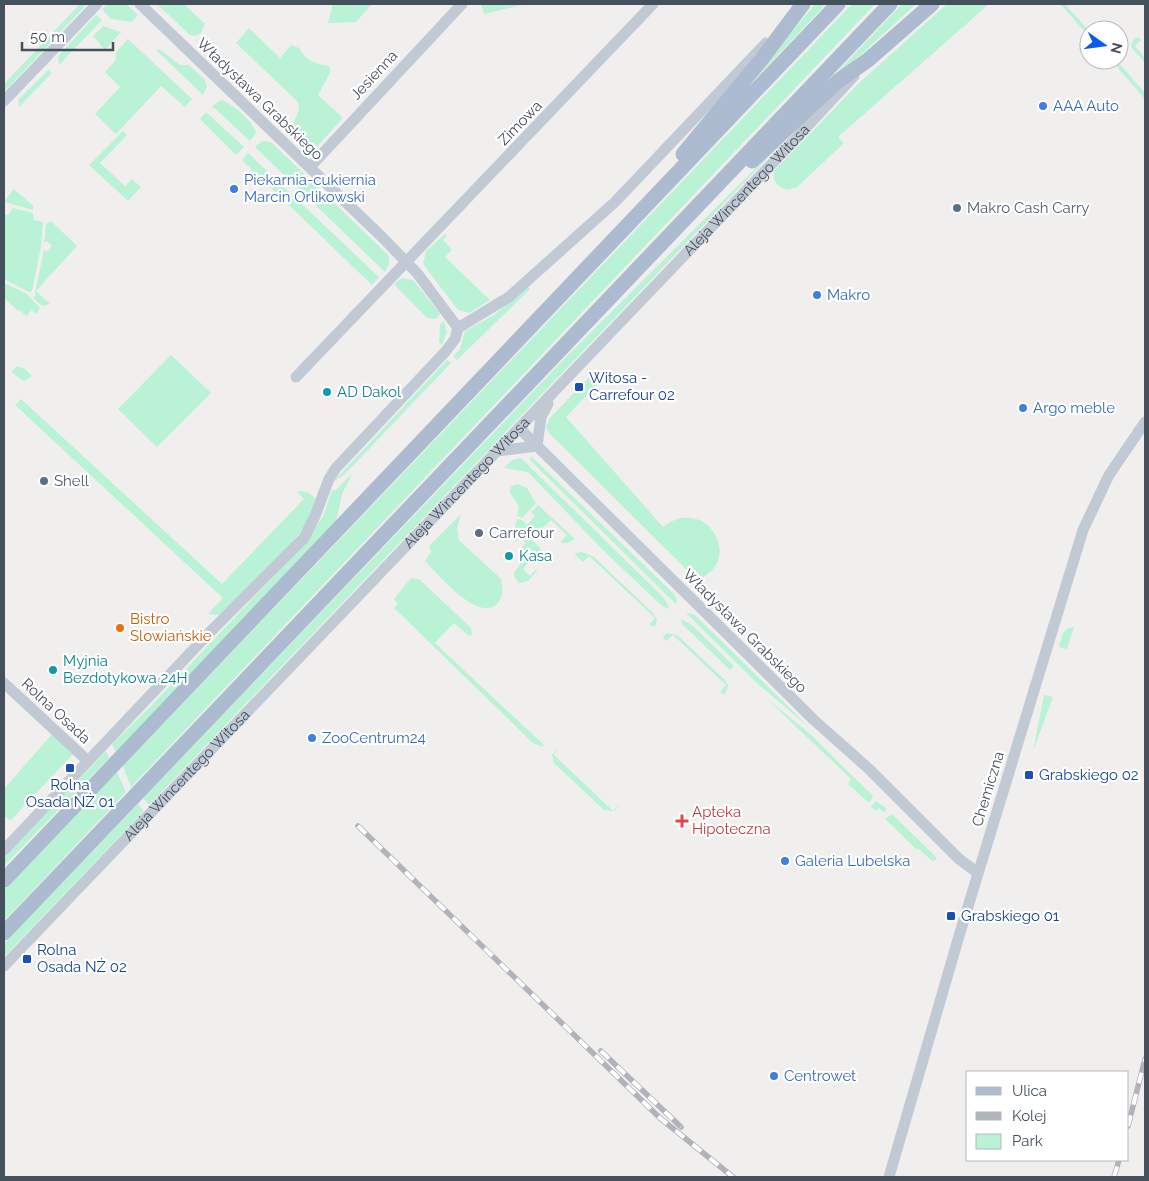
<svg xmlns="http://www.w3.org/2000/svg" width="1149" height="1181" viewBox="0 0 1149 1181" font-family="Raleway,sans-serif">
	<rect width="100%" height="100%" fill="#f1efee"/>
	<path fill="#b9f2d5" d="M80 4H87L4 92V84Z
		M107 4H126L138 15 131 22 111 19 102 9Z
		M157 4H184L205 24 201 33 195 36 190 35Z
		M333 4H369L371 5 356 22 328 23Z
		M481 4H526L484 14Z
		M815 4H826L727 109Z
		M852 4H875L131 787 123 766Z
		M902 4H916L805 106Z
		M947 4H989L838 137 844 143 797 187 787 190C777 187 772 180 774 171L859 83Z
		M1060 4H1065L1089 31V36Z
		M96 15 102 20 59 65 58 56Z
		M103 26 121 32 105 50 93 36Z
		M249 28 280 58 291 45 299 48C307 61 314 64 329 66L331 71 318 95 343 118 314 150 292 127 299 110 298 102 236 43Z
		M1138 37 1141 40 1135 46 1145 58V63L1131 47 1132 41Z
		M128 39 192 99 185 107 161 86 116 134 95 114 120 87 105 72 115 61 117 51Z
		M159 49 180 65H189L204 79 207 86 203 95 156 50Z
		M1111 60H1116L1145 93V99Z
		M48 70 52 73 19 107 18 100Z
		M221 100C232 103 254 122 256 133L250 141 212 106Z
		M206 112 244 147 236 155 200 119Z
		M804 120 149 805 143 798 567 356Z
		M123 131 127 135 100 163 125 186 132 179 141 187 128 201 89 165Z
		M262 141 271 142 389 256V264L385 272 255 147Z
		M248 153 268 172 261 179 242 160Z
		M270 174 379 277 372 285 264 181Z
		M14 189 33 206V210L4 202Z
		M13 208 33 213 34 220 43 222 41 247 32 291 29 292 4 279V214L8 215Z
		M51 221 77 246 36 291 50 304 42 306 33 298 36 295 35 293 44 249 46 252 52 246 47 241 44 243 46 224Z
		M445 234 447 235 443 240 452 250 445 257 490 300 469 313 458 310 423 264 426 251Z
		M402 278 413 280 440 314 436 319 427 318 394 284Z
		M4 283 27 294 40 308 36 314 32 310 26 316 20 310 18 311 4 298Z
		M528 287 530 289 457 360 453 356 460 349 465 331 494 315Z
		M444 321 447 332 442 345 439 342 440 324Z
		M171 355 211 393 157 447 118 409Z
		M447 360 451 363 345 474 333 482Z
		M17 366 25 369 32 376 24 381 11 372Z
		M592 374 600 381 566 417 663 527C706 493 745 560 699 579L693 576 549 433 546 427 550 418Z
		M21 399 222 584 304 499 297 492C303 490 310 493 315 498 316 531 243 592 219 615L208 614 223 598 15 405Z
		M531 456 674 594 677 600 676 604 530 460Z
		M521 458 664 598 670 609 662 606 604 551 528 472 504 468 512 460Z
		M352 474 342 494 336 522 116 752 112 744 151 706 305 543 323 516 332 490H336Z
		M518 484 527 488 536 503 522 518 517 516 519 506 510 493 511 486Z
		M538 505 575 539 568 543H562L561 541 567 535 551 520 531 539 541 549 523 569 530 576 536 569 537 571 528 581 519 583 515 578 514 573 523 560 522 547 526 543 520 538 516 542 513 536 517 519 522 520 527 525 535 516 531 512Z
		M461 514 457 528 459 540 501 579C503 588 504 598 496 605 476 621 438 574 425 561L431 552 429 546Z
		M582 552 594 557 653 613 657 620 655 627 649 625 655 618 589 556 583 562 575 555 576 553Z
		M411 578 419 579 471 628 472 634 469 636 454 623 435 643 544 745 542 747 533 743 394 608 398 604 394 599Z
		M686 613 695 615 810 728 759 685Z
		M681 619 692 625 734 666 730 670 682 624Z
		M1074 627 1067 649 1059 647C1062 637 1062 628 1074 627Z
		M666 633 677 635 725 680 728 686 726 693 724 695 720 692 726 685 673 635 666 641 663 638Z
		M1044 695 1053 697 1033 751Z
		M765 697 810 734 873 796 870 802H868L848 784 851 779Z
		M53 733 74 753 11 820 5 817 4 789Z
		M559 747 554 755 613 811 619 804 615 811 604 810 554 763 552 755Z
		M106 751 109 758 4 866V857Z
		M117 772 126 792 4 921V890Z
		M876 801 886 808 885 813 879 808 876 811 871 806Z
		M138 804 144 811 4 957V944Z
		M880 814 885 819 892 814 937 858 933 862 919 849 917 850Z"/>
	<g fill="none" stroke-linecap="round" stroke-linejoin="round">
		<g stroke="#c1c9d5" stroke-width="11">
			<path d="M140 4 383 238 417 273 458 328"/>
			<path d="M4 101 97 4"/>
			<path d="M310 167 462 4"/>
			<path d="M458 328 509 297 615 202 766 43"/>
			<path d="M296 377 653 4"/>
			<path d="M519 428 814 720 869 769 959 859 978 873"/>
			<path d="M537 446 541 417 548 404"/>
			<path d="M497 451 537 446"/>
			<path d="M4 683 88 761"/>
			<path d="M4 850 210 632 304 538 315 516 329 479 336 468 445 352 455 339 458 328"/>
			<path id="s1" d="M4 966 788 147 854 76"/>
			<path d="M889 1177 959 936 1083 530 1109 475 1145 422"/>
		</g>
		<path stroke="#acbbd0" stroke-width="15" d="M683 154 761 60 803 4
			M752 161 838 81 868 60 932 4
			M4 880 838 4
			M4 933 890 4"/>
		<g stroke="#b0b3b9" stroke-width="5.5">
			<path id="rail" d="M358 826 660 1118 733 1177
				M601 1051 681 1127
				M1128 1126 1145 1059
				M1114 1177 1119 1160"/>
		</g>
		<use href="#rail" stroke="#fff" stroke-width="4" stroke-dasharray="11" stroke-linecap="butt"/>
	</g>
	<g fill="#3f7fe0" stroke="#fff" stroke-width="2">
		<circle cx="1043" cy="106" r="5"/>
		<circle cx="234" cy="189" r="5"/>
		<circle cx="817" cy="295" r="5"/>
		<circle cx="1023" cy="408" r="5"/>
		<circle cx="312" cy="738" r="5"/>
		<circle cx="785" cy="861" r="5"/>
		<circle cx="774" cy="1076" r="5"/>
	</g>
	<g fill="#5c6f8a" stroke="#fff" stroke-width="2">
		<circle cx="957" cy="208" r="5"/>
		<circle cx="44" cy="481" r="5"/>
		<circle cx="479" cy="533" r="5"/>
	</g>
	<g fill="#1a4fb4" stroke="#fff" stroke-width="2">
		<rect x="574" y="382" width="10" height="10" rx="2.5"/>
		<rect x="65" y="763" width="10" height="10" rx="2.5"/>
		<rect x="1024" y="770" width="10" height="10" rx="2.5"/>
		<rect x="946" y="911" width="10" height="10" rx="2.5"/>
		<rect x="22" y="954" width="10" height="10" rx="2.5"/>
	</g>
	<g fill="#0f9aa8" stroke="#fff" stroke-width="2">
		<circle cx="327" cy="392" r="5"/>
		<circle cx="509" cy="556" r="5"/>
		<circle cx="53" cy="670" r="5"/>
	</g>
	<circle fill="#e8710a" stroke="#fff" stroke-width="2" cx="120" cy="628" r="5"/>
	<path fill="#e0444e" stroke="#fff" stroke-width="2" d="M679.5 813.5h5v5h5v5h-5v5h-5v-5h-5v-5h5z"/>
	<g text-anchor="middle" stroke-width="4.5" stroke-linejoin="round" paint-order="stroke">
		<g font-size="15" fill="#45505d" stroke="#fff">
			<text transform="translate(374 75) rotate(-47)" y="5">Jesienna</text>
			<text transform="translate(260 99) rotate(44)" y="5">Władysława Grabskiego</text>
			<text transform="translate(520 123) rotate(-46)" y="5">Zimowa</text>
			<text dy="5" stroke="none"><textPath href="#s1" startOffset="1074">Aleja Wincentego Witosa</textPath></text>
			<text dy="5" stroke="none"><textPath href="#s1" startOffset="669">Aleja Wincentego Witosa</textPath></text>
			<text transform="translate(745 631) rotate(45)" y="5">Władysława Grabskiego</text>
			<text transform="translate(56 711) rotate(43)" y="5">Rolna Osada</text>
			<text dy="5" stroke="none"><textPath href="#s1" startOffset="264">Aleja Wincentego Witosa</textPath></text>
			<text transform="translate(988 789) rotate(-73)" y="5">Chemiczna</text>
		</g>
		<g font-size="15" fill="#366cbe" stroke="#fff" text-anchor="start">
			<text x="1053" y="111">AAA Auto</text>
			<text x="244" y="185">Piekarnia-cukiernia<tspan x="244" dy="17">Marcin Orlikowski</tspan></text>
			<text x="827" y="300">Makro</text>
			<text x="1033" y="413">Argo meble</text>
			<text x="322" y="743">ZooCentrum24</text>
			<text x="795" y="866">Galeria Lubelska</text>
			<text x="784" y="1081">Centrowet</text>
		</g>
		<g font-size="15" fill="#4e5e75" stroke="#fff" text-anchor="start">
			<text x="967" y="213">Makro Cash Carry</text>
			<text x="54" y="486">Shell</text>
			<text x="489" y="538">Carrefour</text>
		</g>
		<g font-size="15" fill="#164399" stroke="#fff" text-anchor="start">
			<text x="589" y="383">Witosa -<tspan x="589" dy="17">Carrefour 02</tspan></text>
			<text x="1039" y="780">Grabskiego 02</text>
			<text x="70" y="790" text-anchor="middle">Rolna<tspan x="70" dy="17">Osada NŻ 01</tspan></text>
			<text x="961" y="921">Grabskiego 01</text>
			<text x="37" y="955">Rolna<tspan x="37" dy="17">Osada NŻ 02</tspan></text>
		</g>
		<g font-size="15" fill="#0d838f" stroke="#fff" text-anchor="start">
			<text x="337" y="397">AD Dakol</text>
			<text x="519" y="561">Kasa</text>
			<text x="63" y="666">Myjnia<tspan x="63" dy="17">Bezdotykowa 24H</tspan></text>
		</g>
		<g font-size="15" fill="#c56008" stroke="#fff" text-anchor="start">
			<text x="130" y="624">Bistro<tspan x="130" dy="17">Slowiańskie</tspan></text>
		</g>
		<g font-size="15" fill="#be3a42" stroke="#fff" text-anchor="start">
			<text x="692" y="817">Apteka<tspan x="692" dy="17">Hipoteczna</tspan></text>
		</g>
	</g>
	<rect width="1149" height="1181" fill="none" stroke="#45505d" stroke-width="10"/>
	<rect x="966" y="1071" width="162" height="90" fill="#ffffff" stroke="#b5b9be"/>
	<rect x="976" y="1087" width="25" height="8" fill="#acbbd0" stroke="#b5b9be"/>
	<text x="1012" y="1096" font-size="15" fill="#45505d">Ulica</text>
	<rect x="976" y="1112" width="25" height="8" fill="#b0b3b9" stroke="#b5b9be"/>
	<text x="1012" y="1121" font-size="15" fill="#45505d">Kolej</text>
	<rect x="976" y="1134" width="25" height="15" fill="#b9f2d5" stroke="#b5b9be"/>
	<text x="1012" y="1146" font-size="15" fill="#45505d">Park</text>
	<g transform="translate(1104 45) rotate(104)"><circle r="24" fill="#ffffff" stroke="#b5b9be"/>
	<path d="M0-4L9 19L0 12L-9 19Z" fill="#0c59ee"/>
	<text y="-8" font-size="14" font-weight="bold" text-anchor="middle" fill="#45505d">N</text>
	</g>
	<path d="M22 42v8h91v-8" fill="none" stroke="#45505d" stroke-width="2.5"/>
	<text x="30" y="42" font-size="15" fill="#45505d" stroke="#ffffff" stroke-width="4" paint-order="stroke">50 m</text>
</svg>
